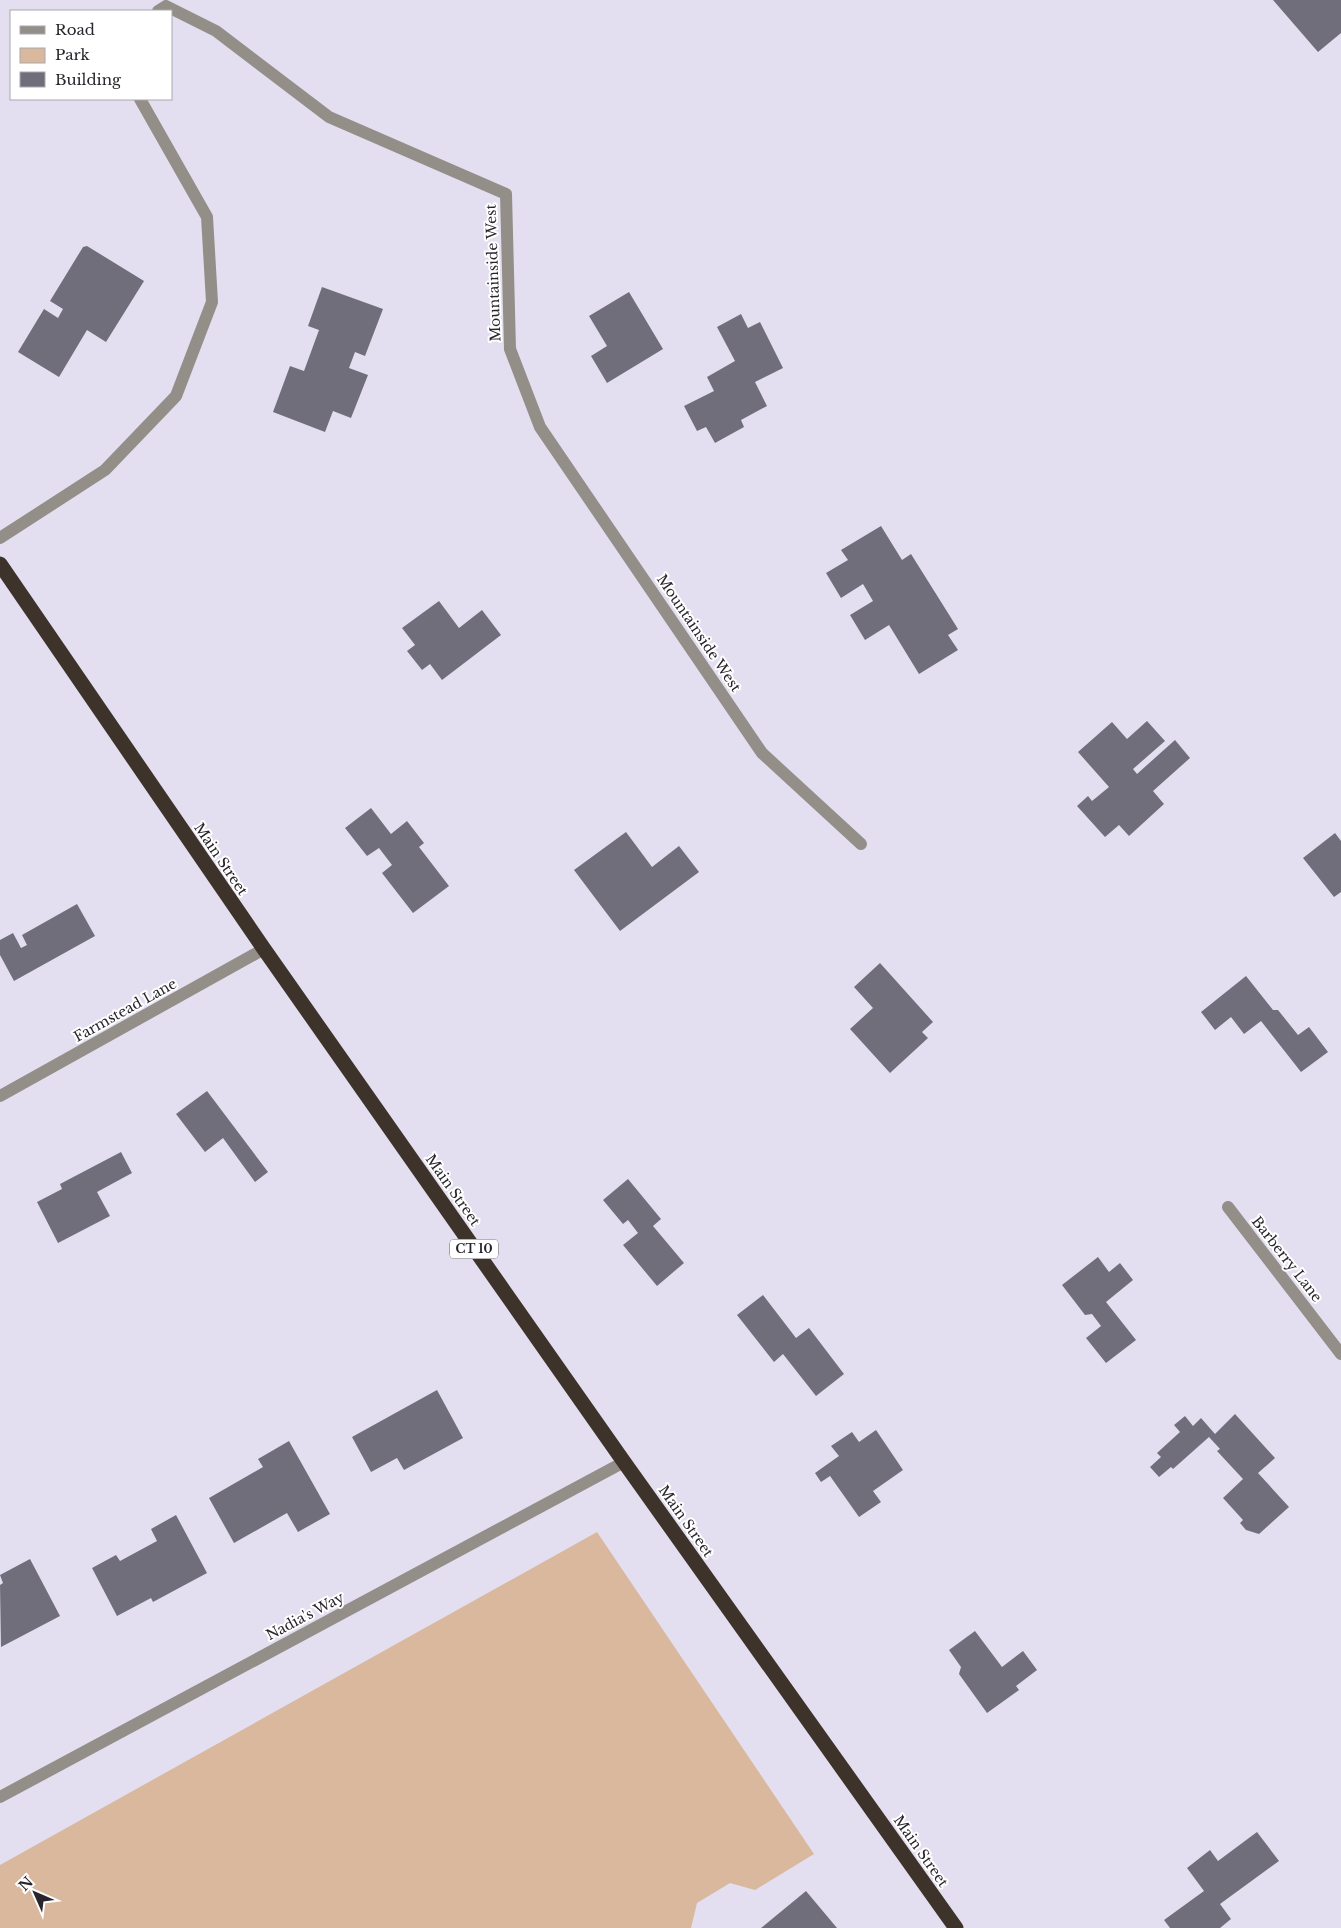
<svg xmlns="http://www.w3.org/2000/svg" width="1341" height="1928" viewBox="0 0 1341 1928" font-family="'Libre Baskerville',serif">
	<rect width="100%" height="100%" fill="#e3dff0"/>
	<path fill="#d9b89d" d="M597 1532 814 1854 755 1890 730 1883 697 1903 691 1928H0V1865Z"/>
	<path fill="#716e7c" d="M1273 0H1341V33L1318 52Z
		M87 246 144 281 106 342 87 330 59 377 18 352 44 309 58 318 63 309 50 301 83 247Z
		M322 287 383 309 365 356 355 352 349 368 368 375 351 418 333 411 325 432 273 412 290 366 304 371 319 330 308 326Z
		M629 292 663 349 607 383 591 356 607 346 589 316Z
		M741 314 748 328 760 322 783 368 755 382 767 406 741 420 744 427 715 443 706 427 697 431 684 406 714 391 707 377 735 361 717 327Z
		M881 526 902 560 911 554 958 629 948 635 958 650 919 674 889 625 865 640 850 615 873 601 863 584 841 598 826 573 848 560 841 550Z
		M439 601 459 628 482 610 501 635 442 680 430 664 422 670 407 651 415 645 402 628Z
		M1147 721 1165 741 1133 769 1137 774 1175 740 1190 758 1153 791 1164 804 1129 836 1119 825 1105 837 1077 806 1088 796 1092 801 1109 787 1078 752 1112 722 1127 739Z
		M371 808 391 834 407 821 424 843 419 847 449 886 413 913 382 873 392 865 379 848 367 856 345 828Z
		M626 832 652 867 679 846 699 872 620 931 574 870Z
		M1335 833 1341 841V892L1334 897 1303 858Z
		M77 904 95 936 14 981 0 955V940L13 933 21 948 27 945 22 935Z
		M880 963 933 1022 922 1032 928 1038 890 1073 850 1029 873 1008 854 987Z
		M1246 976 1273 1010H1278L1298 1035 1309 1027 1328 1052 1301 1072 1261 1021 1244 1034 1231 1017 1215 1030 1201 1012Z
		M207 1091 268 1172 255 1182 223 1138 205 1152 176 1114Z
		M121 1152 132 1173 97 1192 110 1216 58 1243 37 1202 62 1189 60 1184Z
		M628 1179 661 1219 653 1226 684 1263 657 1286 623 1245 638 1233 628 1220 623 1224 603 1200Z
		M1098 1257 1109 1272 1120 1263 1133 1280 1106 1302 1136 1340 1106 1363 1086 1338 1101 1326 1092 1314 1085 1315 1062 1285Z
		M763 1295 796 1338 809 1328 844 1374 816 1396 783 1354 774 1362 737 1315Z
		M437 1390 463 1438 404 1470 397 1458 371 1472 352 1437Z
		M1235 1414 1275 1458 1258 1473 1289 1507 1259 1534 1246 1530 1240 1523 1243 1520 1223 1498 1243 1479 1217 1451 1220 1449 1209 1437 1173 1469 1171 1467 1159 1477 1150 1467 1161 1457 1157 1453 1180 1432 1174 1425 1185 1416 1193 1426 1201 1418 1215 1434Z
		M876 1430 903 1470 873 1491 881 1502 859 1517 830 1476 821 1482 815 1473 839 1456 831 1446 852 1432 859 1442Z
		M289 1441 330 1514 298 1532 287 1513 234 1543 209 1498 263 1467 258 1459Z
		M176 1515 207 1573 153 1602 151 1598 117 1616 92 1568 116 1555 120 1561 157 1541 151 1529Z
		M30 1559 60 1616 1 1647 0 1585 3 1583 0 1575Z
		M975 1631 1002 1667 1023 1651 1037 1670 1016 1686 1019 1690 987 1713 959 1674 961 1667 949 1650Z
		M1257 1832 1279 1861 1220 1904 1231 1919 1220 1928H1170L1164 1920 1204 1891 1187 1868 1210 1850 1218 1861Z
		M806 1891 837 1928H761Z"/>
	<g fill="none" stroke-linecap="round" stroke-linejoin="round">
		<path stroke="#948e89" stroke-width="12" d="M158 11 166 6 216 31 329 117 506 194 510 349 540 427 762 753 861 844
			M0 538 105 470 176 396 212 302 207 217 140 99
			M0 1096 264 949
			M1228 1207 1341 1354
			M0 1797 624 1462"/>
		<path stroke="#3e332a" stroke-width="15" d="M0 564 264 949 624 1462 956 1928"/>
	</g>
	<g text-anchor="middle" stroke-width="4" stroke-linejoin="round" paint-order="stroke">
		<rect fill="#fff" stroke="#68676b" stroke-width="1" x="450" y="1239.5" width="48" height="19" rx="4"/>
		<g font-size="12" font-weight="bold" fill="#28262c">
			<text x="474" y="1253">CT 10</text>
		</g>
		<g font-size="14" fill="#28262c" stroke="#fff">
			<text transform="translate(493 273) rotate(-92)" y="5">Mountainside West</text>
			<text transform="translate(699 633) rotate(56)" y="5">Mountainside West</text>
			<text transform="translate(221 859) rotate(56)" y="5">Main Street</text>
			<text transform="translate(125 1010) rotate(-29)" y="5">Farmstead Lane</text>
			<text transform="translate(453 1190) rotate(55)" y="5">Main Street</text>
			<text transform="translate(1287 1259) rotate(52)" y="5">Barberry Lane</text>
			<text transform="translate(686 1521) rotate(55)" y="5">Main Street</text>
			<text transform="translate(305 1616) rotate(-28)" y="5">Nadia's Way</text>
			<text transform="translate(921 1851) rotate(55)" y="5">Main Street</text>
		</g>
	</g>
	<rect x="10" y="10" width="162" height="90" fill="#ffffff" stroke="#a9a8ab"/>
	<rect x="20" y="26" width="25" height="8" fill="#948e89" stroke="#a9a8ab"/>
	<text x="55" y="35" font-size="15" fill="#28262c">Road</text>
	<rect x="20" y="48" width="25" height="15" fill="#d9b89d" stroke="#a9a8ab"/>
	<text x="55" y="60" font-size="15" fill="#28262c">Park</text>
	<rect x="20" y="72" width="25" height="15" fill="#716e7c" stroke="#a9a8ab"/>
	<text x="55" y="85" font-size="15" fill="#28262c">Building</text>
	<g transform="translate(35 1893) rotate(315)" stroke="#ffffff" stroke-width="4" paint-order="stroke">
	<path d="M0-4L9 19L0 12L-9 19Z" fill="#28262c"/>
	<text y="-8" font-size="14" font-weight="bold" text-anchor="middle" fill="#28262c">N</text>
	</g>
</svg>
